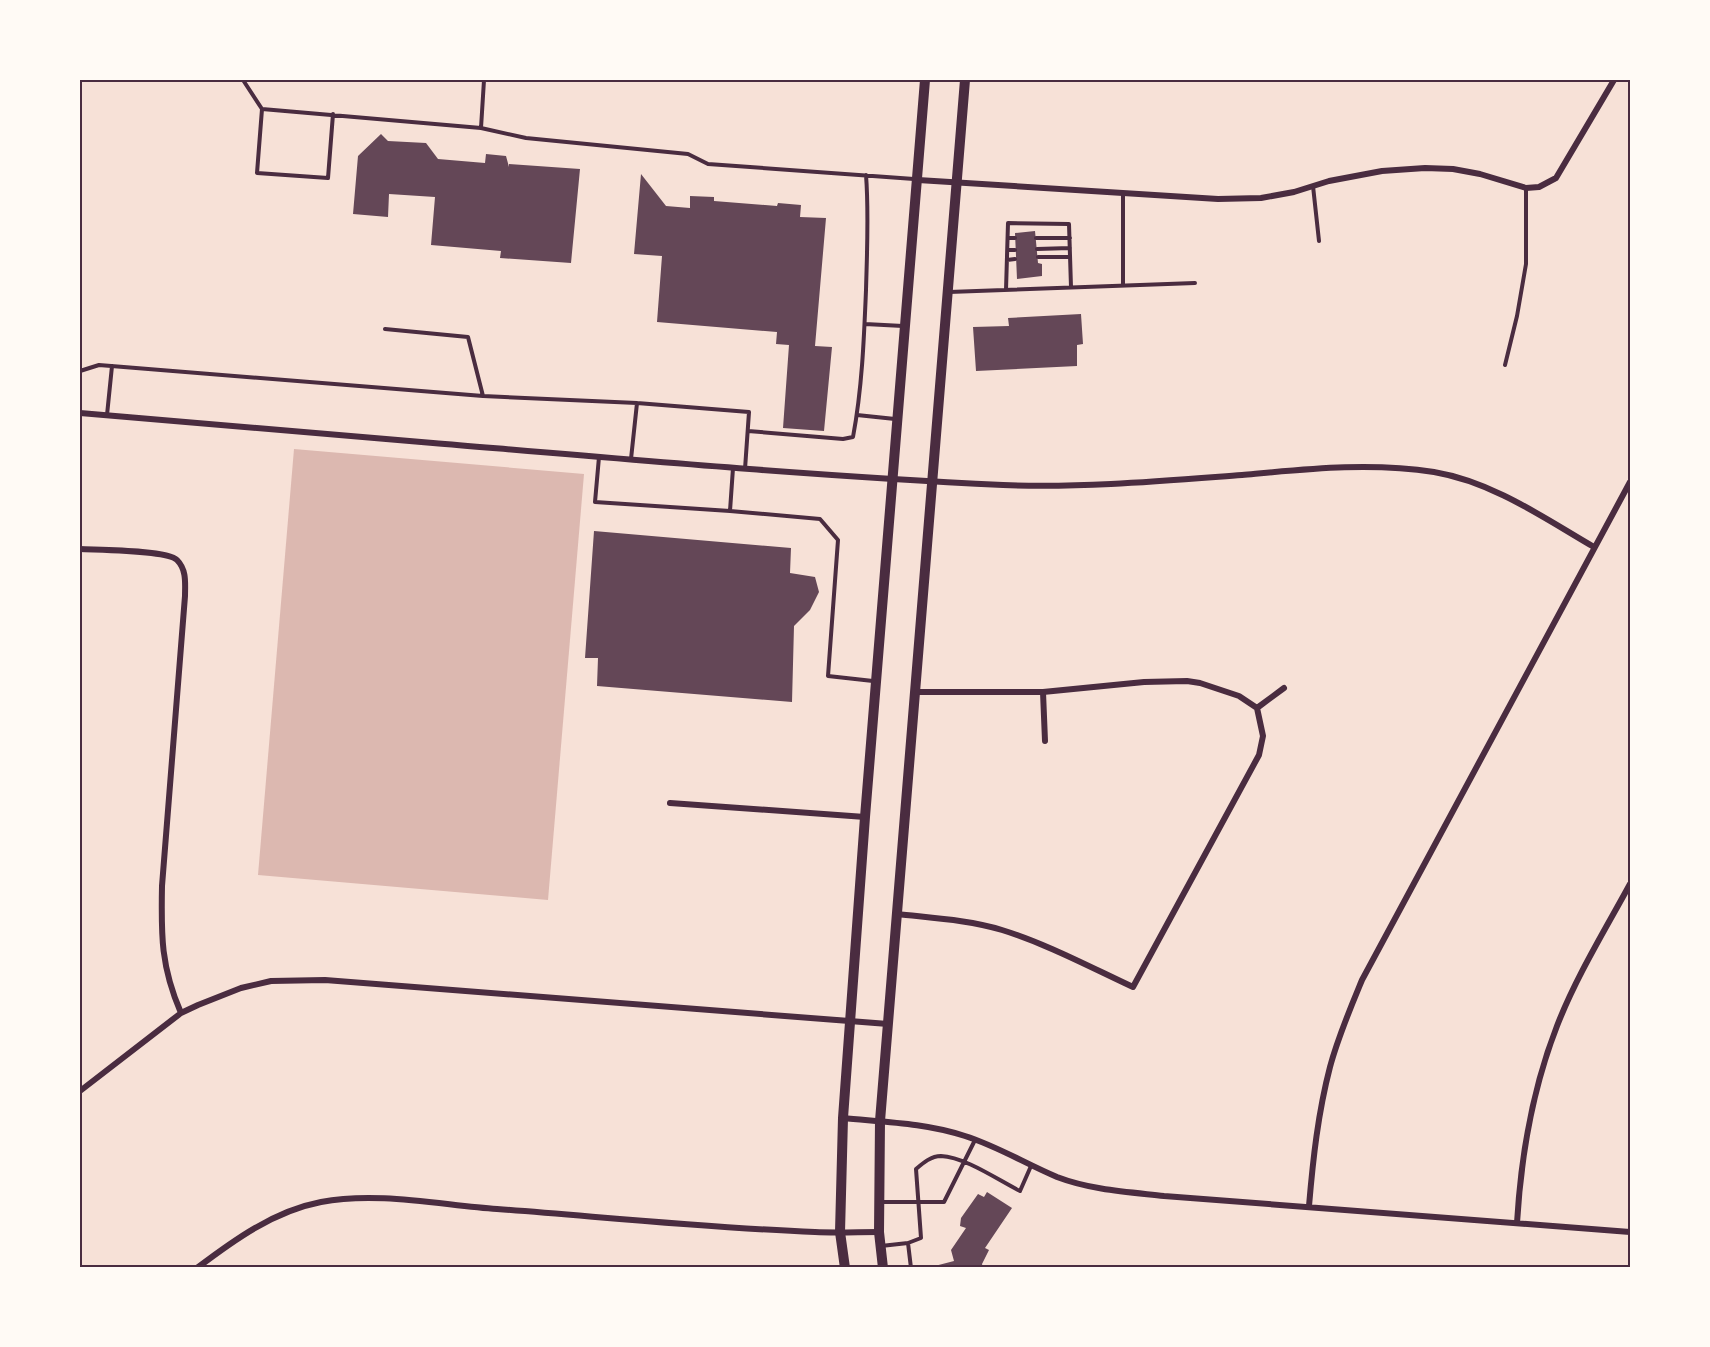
<svg xmlns="http://www.w3.org/2000/svg" width="1710" height="1347" viewBox="0 0 1710 1347" font-family="'Varela Round',sans-serif">
	<rect width="100%" height="100%" fill="#f7e1d7"/>
	<path fill="#dcb8b0" d="M294 449 584 474 548 900 258 875Z"/>
	<path fill="#644757" d="M381 134 388 141 426 143 438 159 485 163 486 154 506 156 509 167V164L580 169 571 263 500 258 501 251 431 245 435 197 389 194 388 217 353 214 358 156Z
		M641 174 666 206 690 208V196L714 197V201L777 206 778 203 801 205 800 217 826 218 815 346 832 347 824 431 783 428 789 345 776 344 777 332 657 322 662 256 634 254Z
		M1035 231 1038 263 1042 264V276L1017 279 1015 233Z
		M1081 314 1083 344 1077 345V366L976 371 973 327 1009 326 1008 318Z
		M594 531 791 548 790 573 815 577 819 592 810 610 794 626 792 702 597 686 598 658H585Z
		M987 1192 1012 1208 985 1248 989 1250 982 1264 983 1268H927L954 1261 951 1250 966 1228 960 1226 961 1218 978 1194 984 1197Z"/>
	<g fill="none" stroke-linecap="round" stroke-linejoin="round">
		<path stroke="#4a2c40" stroke-width="4" d="M243 80 262 109 481 128 526 138 688 154 708 164 914 179
			M262 109 257 173 328 178 333 114
			M481 128 484 80
			M1313 186 1319 241
			M1008 238H1015
			M1036 238H1070
			M1037 249 1070 248
			M1008 250H1015
			M1038 257H1070
			M1007 260 1015 259
			M1123 285V194
			M1006 290 1008 223 1069 224 1071 287
			M949 292 1195 283
			M865 324 903 326
			M1505 365 1517 316 1526 264V188
			M80 371 99 365 483 396 468 337 385 329
			M483 396 637 403 749 412 745 469
			M107 415 112 366
			M857 415 895 419
			M748 431 843 439 853 437C862 389 864 339 866 290 867 251 869 213 866 175
			M599 457 595 502 730 511
			M631 459 637 403
			M733 468 730 511 820 519 838 540 828 676 873 681
			M879 1202H944L975 1140
			M908 1243 911 1268
			M881 1246 908 1243 921 1238 916 1169C923 1163 931 1156 941 1156 965 1157 998 1180 1020 1191L1031 1166"/>
		<path stroke="#4a2c40" stroke-width="6" d="M918 180 1218 199 1261 198 1294 192 1329 181 1382 171 1425 168 1453 169 1480 174 1526 188 1539 187 1556 178 1614 80
			M80 413C197 424 315 432 433 443 623 459 813 476 1003 485 1083 488 1162 481 1242 475 1307 469 1369 462 1434 472 1493 482 1544 518 1594 547
			M80 549C98 550 167 550 177 560 187 570 185 584 185 596L162 886C161 936 161 967 181 1013
			M1043 692 1045 741
			M1257 708 1284 688
			M670 803 865 817
			M897 914C932 918 969 920 1002 930 1047 944 1090 967 1133 987L1259 755 1263 736 1257 708 1239 696 1200 683 1187 681 1144 682 1043 692H915
			M80 1091 181 1013 198 1005 241 988 271 981 325 980 888 1024
			M843 1118C884 1122 926 1123 965 1136 997 1146 1026 1164 1057 1177 1091 1190 1128 1192 1164 1196L1630 1232
			M1309 1206C1313 1159 1318 1113 1330 1067 1338 1037 1350 1009 1362 980L1630 482
			M1517 1223C1521 1155 1532 1090 1557 1026 1576 977 1605 930 1630 884
			M197 1268C234 1240 274 1211 321 1202 377 1191 441 1205 497 1209 603 1217 709 1228 815 1232 836 1233 858 1232 879 1232"/>
		<path stroke="#4a2c40" stroke-width="10" d="M845 1268 840 1232 843 1118 865 817 925 80
			M883 1268 879 1232 880 1121 965 80"/>
	</g>
	<rect width="1710" height="1347" fill="none" stroke="#fffaf5" stroke-width="162"/>
	<rect x="81" y="81" width="1548" height="1185" fill="none" stroke="#4a2c40" stroke-width="2"/>
</svg>
